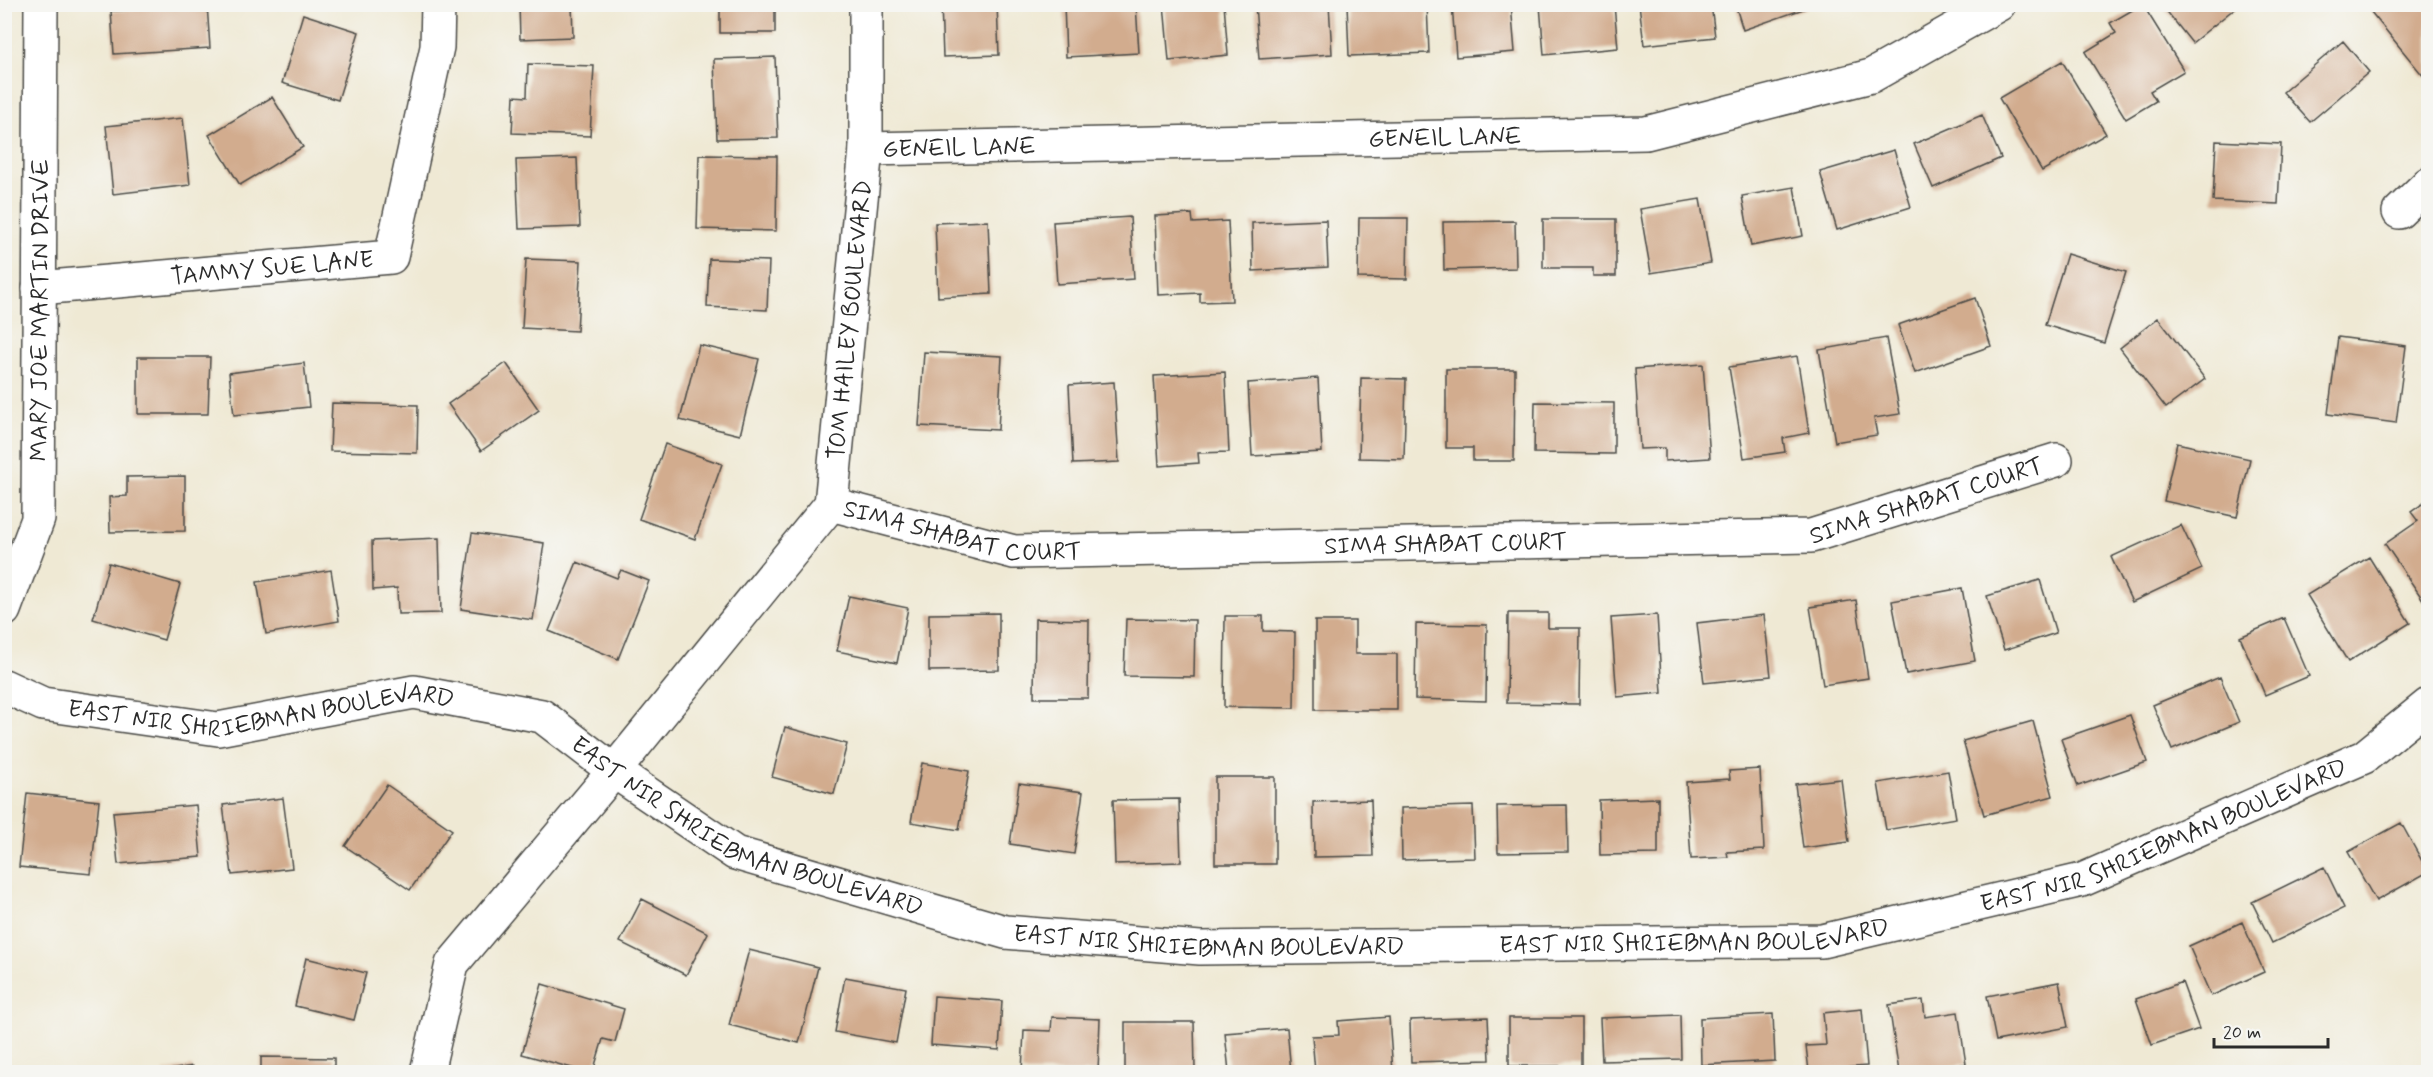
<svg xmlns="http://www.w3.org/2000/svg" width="2433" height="1077" viewBox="0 0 2433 1077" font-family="Mynerve,sans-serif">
	<rect width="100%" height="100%" fill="#f6f6f2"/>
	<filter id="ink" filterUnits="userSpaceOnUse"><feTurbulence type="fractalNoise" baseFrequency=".0167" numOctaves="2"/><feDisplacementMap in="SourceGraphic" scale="12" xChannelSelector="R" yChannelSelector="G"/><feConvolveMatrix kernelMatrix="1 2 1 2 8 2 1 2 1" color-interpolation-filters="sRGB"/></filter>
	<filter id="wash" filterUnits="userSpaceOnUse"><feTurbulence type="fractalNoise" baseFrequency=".008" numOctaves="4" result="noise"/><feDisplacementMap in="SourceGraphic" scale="24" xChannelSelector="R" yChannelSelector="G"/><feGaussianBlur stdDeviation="1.35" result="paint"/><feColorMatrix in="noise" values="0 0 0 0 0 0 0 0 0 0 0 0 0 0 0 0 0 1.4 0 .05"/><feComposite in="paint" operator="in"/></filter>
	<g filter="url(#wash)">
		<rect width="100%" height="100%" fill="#efe9d4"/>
		<g id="blocks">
			<path fill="#d2ac8e" d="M133 4H207L210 48 114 54 111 11 133 10Z
				M519 4H572L573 37 520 39Z
				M720 4H775V33H720Z
				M941 4H997L999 55 943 57Z
				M1064 4H1136L1139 53 1066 57Z
				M1164 4H1224L1228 55 1169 61Z
				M1255 4H1329L1332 54 1259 59Z
				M1347 4H1427L1429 53 1349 56Z
				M1452 4H1511L1515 52 1456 57Z
				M1639 4H1711L1715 37 1644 45Z
				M1735 4H1815V5L1743 30Z
				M2161 4H2240L2192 43Z
				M2380 4H2428V73L2424 77 2371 12Z
				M1540 5H1614L1618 48 1544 55Z
				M2141 5H2143L2184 71 2150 91 2156 101 2126 119 2085 52 2116 33 2110 23Z
				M303 14 359 32 338 100 282 83Z
				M2343 41 2369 72 2310 122 2283 92Z
				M775 57 778 138 717 139 714 59Z
				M2062 61 2106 134 2042 171 1999 98Z
				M528 64 594 66 590 136 512 133 514 96 527 97Z
				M272 97 303 147 240 185 209 135Z
				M1982 115 2001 158 1933 188 1914 144Z
				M183 118 190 185 113 194 106 126Z
				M2216 141 2281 144 2278 204 2213 201Z
				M1894 150 1911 207 1837 230 1820 172Z
				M699 155 777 156 776 231 697 229Z
				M577 158 580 227 519 229 516 160Z
				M1794 187 1803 236 1751 246 1742 196Z
				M1700 199 1711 263 1651 273 1640 209Z
				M1192 214 1193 223 1228 221 1232 301 1200 302V293L1158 295 1155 216Z
				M1130 217 1134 279 1057 284 1053 222Z
				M1359 218H1408L1407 279 1358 278Z
				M1543 219H1616V276H1593V268H1543Z
				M1326 220 1328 267 1253 271 1252 223Z
				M988 221 991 294 938 297 935 223Z
				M1515 221 1516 268 1444 270 1443 222Z
				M2067 254 2126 272 2104 343 2045 325Z
				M526 259 581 261 577 331 522 328Z
				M709 259 769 261 767 310 707 307Z
				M1975 298 1991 346 1915 373 1898 325Z
				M2158 318 2205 379 2166 408 2120 348Z
				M2338 337 2406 346 2396 423 2328 414Z
				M1886 338 1900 414 1874 418 1877 435 1835 442 1819 350Z
				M699 345 759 359 740 435 680 420Z
				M924 352 1002 356 998 430 919 426Z
				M1797 356 1809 433 1783 438 1785 452 1744 458 1729 367Z
				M138 357H210L208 414H138Z
				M304 363 309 407 234 415 229 373Z
				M506 363 539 410 481 451 448 404Z
				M1703 364 1710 458 1665 461V448L1640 449 1635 369Z
				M1446 369H1515L1514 461H1473V448H1446Z
				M1225 372 1229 452 1198 453 1199 463 1159 466 1154 376Z
				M1318 378 1322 452 1252 456 1248 383Z
				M1361 378 1406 379 1404 459 1359 458Z
				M1114 382 1119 462 1073 464 1069 385Z
				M1535 402 1614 403V454L1534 453Z
				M332 403 418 405 417 453 330 451Z
				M2177 443 2250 459 2237 517 2164 501Z
				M665 444 722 464 695 539 639 519Z
				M185 476V531L110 532 109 497 127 496V477Z
				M2428 500V607L2385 544 2418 521 2411 512Z
				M2181 525 2202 569 2132 602 2111 557Z
				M472 533 544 543 533 620 461 609Z
				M439 538 441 613 398 614 397 588 373 590 372 541Z
				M2369 557 2410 623 2348 662 2307 595Z
				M577 562 617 578 621 570 649 581 618 659 549 631Z
				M109 563 180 584 164 640 93 619Z
				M331 570 339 621 266 634 257 582Z
				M2040 580 2056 633 2004 650 1987 596Z
				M1962 588 1975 661 1906 674 1892 601Z
				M849 596 908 608 897 663 837 651Z
				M1856 600 1868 678 1823 685 1810 607Z
				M999 613V670L929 671V614Z
				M1508 613H1548V628H1580L1579 704 1507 703Z
				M1657 615 1662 693 1617 697 1611 618Z
				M1764 615 1771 676 1704 683 1697 623Z
				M1225 616H1263V631L1295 632 1294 708 1224 707Z
				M2284 618 2309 676 2265 695 2240 637Z
				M1035 619 1089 620 1088 698H1034Z
				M1126 619 1195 620 1194 677 1124 676Z
				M1315 621H1355V654H1397V710H1315Z
				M1416 624 1487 625 1486 701 1415 699Z
				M2220 677 2239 722 2172 750 2153 705Z
				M2130 715 2147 762 2078 786 2061 739Z
				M2033 721 2053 796 1984 815 1963 741Z
				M785 727 847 744 834 794 772 777Z
				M922 763 969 771 959 830 911 822Z
				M1760 769 1764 850 1727 852 1728 857 1691 859 1686 782 1730 779 1729 771Z
				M1948 771 1956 818 1886 830 1878 783Z
				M1215 777H1275V864H1215Z
				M1841 779 1849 842 1803 848 1795 784Z
				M1019 783 1083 792 1074 854 1010 844Z
				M387 785 452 830 410 890 345 846Z
				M27 793 99 801 91 874 19 867Z
				M283 798 292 868 232 875 223 805Z
				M1658 798V854L1600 855 1599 800Z
				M1179 799 1181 862 1115 864 1113 800Z
				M1371 800 1373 856 1314 857 1313 802Z
				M196 805 201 857 118 864 113 812Z
				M1567 805 1568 852 1498 853 1497 806Z
				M1473 806 1475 858 1402 860 1401 808Z
				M2401 823 2428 872 2376 901 2348 852Z
				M2324 867 2344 908 2272 943 2252 902Z
				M642 899 708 933 686 975 620 942Z
				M2242 922 2264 972 2211 996 2189 946Z
				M749 950 818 967 799 1043 729 1025Z
				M306 958 366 973 354 1020 295 1006Z
				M845 977 906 988 896 1043 835 1032Z
				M2059 982 2068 1027 1996 1041 1987 996Z
				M2182 982 2199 1029 2152 1045 2136 999Z
				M542 984 624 1009 615 1042 603 1039 593 1072H586L522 1054Z
				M934 996 1002 1001 999 1050 931 1045Z
				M1923 1000 1925 1017 1958 1012 1966 1064 1899 1072 1889 1005Z
				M1862 1009 1867 1066 1809 1071 1806 1046 1826 1045 1823 1013Z
				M1773 1014 1775 1061 1701 1065 1700 1018Z
				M1680 1015 1681 1059 1602 1061 1600 1018Z
				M1052 1017 1100 1019 1098 1072H1022L1024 1030 1051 1031Z
				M1389 1017 1393 1072H1315L1312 1036 1339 1035 1338 1021Z
				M1488 1017 1490 1060 1411 1062 1410 1020Z
				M1509 1018H1581V1066H1509Z
				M1125 1022H1194L1195 1070H1125Z
				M1287 1028 1291 1072H1229L1225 1033Z
				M261 1057 334 1058V1072H261Z
				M192 1066 193 1072H164V1071Z"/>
		</g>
	</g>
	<g filter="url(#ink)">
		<use href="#blocks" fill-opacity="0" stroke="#484844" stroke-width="1.5"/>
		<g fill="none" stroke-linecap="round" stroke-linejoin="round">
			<g stroke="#484844" stroke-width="36">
				<g id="minor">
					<path id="s1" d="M866 149 1646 133 1871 76 1999 4"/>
					<path d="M2399 212 2428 184"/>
					<path id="s2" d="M39 288 391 257 437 47 438 4"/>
					<path id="s3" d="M831 504 1014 552 1811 536 2056 460"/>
					<path id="s4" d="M4 610 38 519 41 4"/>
					<path id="s5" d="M4 686 43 704 218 729 414 692 542 716 614 771 735 853 1005 932 1200 948 1822 941 2082 880 2364 757 2428 705"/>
					<path id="s6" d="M427 1072 452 964 614 771 831 504 866 149V4"/>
				</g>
			</g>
			<use href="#minor" stroke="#fff" stroke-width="33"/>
		</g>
	</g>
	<g text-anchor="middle" stroke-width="4.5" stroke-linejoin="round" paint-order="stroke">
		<g font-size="24" fill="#2b2b2b" stroke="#f6f6f2">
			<text dy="8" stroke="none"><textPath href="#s1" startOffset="579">GENEIL LANE</textPath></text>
			<text dy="8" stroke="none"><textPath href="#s1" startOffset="93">GENEIL LANE</textPath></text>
			<text dy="8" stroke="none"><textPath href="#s2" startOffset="234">TAMMY SUE LANE</textPath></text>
			<text dy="8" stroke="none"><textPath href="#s4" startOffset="306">MARY JOE MARTIN DRIVE</textPath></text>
			<text dy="8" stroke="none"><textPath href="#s6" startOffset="892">TOM HAILEY BOULEVARD</textPath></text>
			<text dy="8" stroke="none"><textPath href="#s3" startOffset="1107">SIMA SHABAT COURT</textPath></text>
			<text dy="8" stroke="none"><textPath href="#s3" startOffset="135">SIMA SHABAT COURT</textPath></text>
			<text dy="8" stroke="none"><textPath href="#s3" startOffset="621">SIMA SHABAT COURT</textPath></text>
			<text dy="8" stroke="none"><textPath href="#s5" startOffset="264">EAST NIR SHRIEBMAN BOULEVARD</textPath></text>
			<text dy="8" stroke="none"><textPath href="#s5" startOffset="786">EAST NIR SHRIEBMAN BOULEVARD</textPath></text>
			<text dy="8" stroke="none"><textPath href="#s5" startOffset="2244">EAST NIR SHRIEBMAN BOULEVARD</textPath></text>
			<text dy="8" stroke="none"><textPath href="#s5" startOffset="1758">EAST NIR SHRIEBMAN BOULEVARD</textPath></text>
			<text dy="8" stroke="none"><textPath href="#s5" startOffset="1272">EAST NIR SHRIEBMAN BOULEVARD</textPath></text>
		</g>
	</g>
	<rect width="2433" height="1077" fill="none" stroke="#f6f6f2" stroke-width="24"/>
	<path d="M2214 1038v9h114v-9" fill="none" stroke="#2b2b2b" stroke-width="3"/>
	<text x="2223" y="1038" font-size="18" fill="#2b2b2b" stroke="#f6f6f2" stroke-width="4.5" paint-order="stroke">20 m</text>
</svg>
